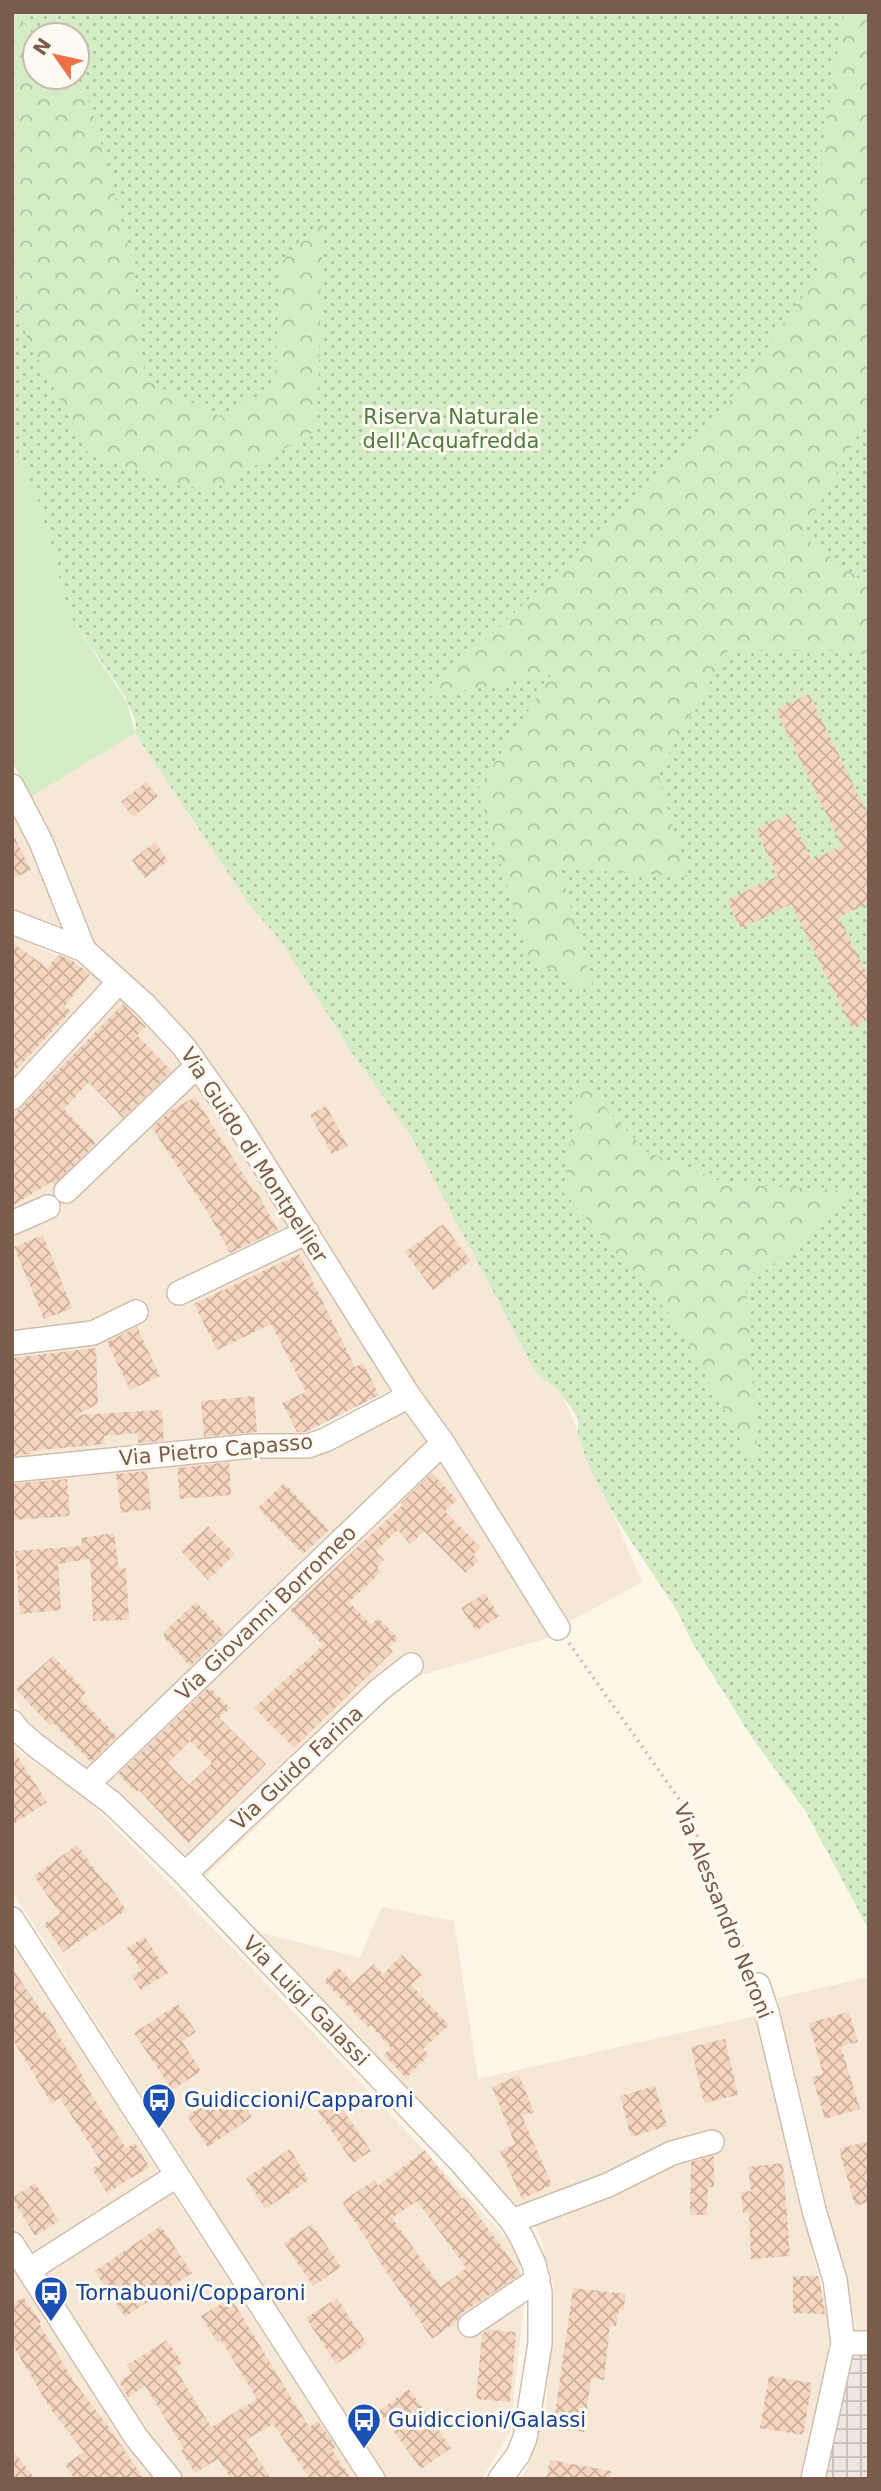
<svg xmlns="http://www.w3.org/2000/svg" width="881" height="2491" viewBox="0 0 881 2491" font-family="'DejaVu Sans',sans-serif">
	<defs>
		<pattern id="industrial-grid" width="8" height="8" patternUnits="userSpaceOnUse" patternTransform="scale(1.75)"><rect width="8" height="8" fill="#efe8e2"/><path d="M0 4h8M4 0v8" fill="none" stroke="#c7bfb9"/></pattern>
		<pattern id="grass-dots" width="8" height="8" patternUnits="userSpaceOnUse" patternTransform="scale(1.75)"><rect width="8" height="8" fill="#d5edc6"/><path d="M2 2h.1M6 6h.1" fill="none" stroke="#b2c3a3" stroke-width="1.8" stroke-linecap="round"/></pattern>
		<pattern id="forest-crowns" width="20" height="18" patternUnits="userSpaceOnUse" patternTransform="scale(1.75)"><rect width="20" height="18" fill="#d5edc6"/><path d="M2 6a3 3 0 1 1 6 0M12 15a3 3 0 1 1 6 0" fill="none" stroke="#b2c3a3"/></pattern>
		<pattern id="building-cross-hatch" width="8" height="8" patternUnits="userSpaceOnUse" patternTransform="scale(1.75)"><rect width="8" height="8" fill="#f5d5bf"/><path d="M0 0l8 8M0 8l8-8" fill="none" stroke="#cbb09d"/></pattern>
	</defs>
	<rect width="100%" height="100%" fill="#fef6e9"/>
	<path fill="#f6e8d7" d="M151 719 501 1251 642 1582 558 1628 167 1015 64 932 12 912V809Z
		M12 934 98 975 178 1058 213 1106 391 1390 299 1436 257 1432 12 1459Z
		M408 1407 555 1636 408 1679 201 1881 32 1731 12 1695V1480L274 1457 309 1459Z
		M12 1747 84 1796 254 1970 518 2250 524 2304 510 2432 482 2479H386L12 1891Z
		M382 1907 454 1921 478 2079 760 2015 836 2354 802 2479H518L526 2471 546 2410 553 2285 538 2230 255 1931 360 1958Z
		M12 1942 159 2173 358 2479H12Z
		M869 1977V2331H857L777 1998Z"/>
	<path fill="url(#industrial-grid)" d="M854 2353H869V2479H825Z"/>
	<path fill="url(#grass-dots)" fill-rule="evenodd" d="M12 12H869V1930L806 1812 749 1733 692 1642 676 1609 617 1520 588 1464 578 1434V1418L557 1388 537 1374 411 1136 353 1054 281 941 248 903 135 733 136 723 125 696 70 616 36 494 12 446ZM35 35H77V77H35Z"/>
	<path fill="url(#forest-crowns)" d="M12 12H15L35 36V77H68L91 105 133 264 145 380 223 418 275 384 280 264 323 218 317 430 209 492 90 456 26 336 12 274Z
		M844 12H869V415L802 536 869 586V661L858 651H728L658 772 687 877 560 868 595 995 529 958 478 789 551 675 426 697 716 420 820 272 822 150Z
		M580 1081 647 1152 728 1184 857 1191 746 1288 759 1474 677 1323 563 1192Z"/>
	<path fill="#d5edc6" d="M12 446 35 490 70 616 127 702 135 733 32 796 12 762Z"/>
	<path fill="url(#building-cross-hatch)" fill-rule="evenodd" d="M809 694 869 817V903L839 917 869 978V1019L852 1028 791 904 741 929 727 900 778 876 756 830 789 814 812 860 842 846 776 710Z
		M146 782 158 796 133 817 121 802Z
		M12 833 31 870 12 879Z
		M155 842 168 861 145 878 132 860Z
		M12 942 47 968 58 955 72 960 90 974 65 1006 71 1011 12 1074Z
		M123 1004 146 1027 137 1035 172 1071 123 1118 89 1082 64 1109 96 1143 54 1185 51 1182 12 1206V1117Z
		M195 1097 254 1192 256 1191 278 1230 230 1253 210 1216 152 1128 170 1111Z
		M326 1106 348 1146 332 1154 310 1115Z
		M443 1224 471 1261 433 1290 405 1252Z
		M43 1235 72 1308 44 1319 14 1247Z
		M299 1254 355 1367 363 1363 379 1395 306 1432H297L282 1403 306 1392 271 1324 217 1350 194 1304Z
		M137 1327 160 1376 130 1390 107 1342Z
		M96 1348 98 1404 76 1415 162 1410 164 1441 138 1443V1433L104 1436 105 1444 30 1451V1454L12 1456V1358Z
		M254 1396 257 1432 204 1437 201 1401Z
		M229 1462 231 1495 180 1499 177 1468Z
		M147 1471 151 1509 121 1513 116 1474Z
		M432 1473 457 1500 445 1511 480 1547 473 1555 479 1560 466 1573 424 1531 410 1544 398 1530 376 1551 384 1560 377 1568 381 1572 349 1602 371 1625 378 1618 398 1638 389 1647 393 1651 294 1748 254 1708 323 1645 290 1610 403 1505 401 1503Z
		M67 1479 70 1516 12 1520V1484Z
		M284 1483 329 1530 303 1554 258 1508Z
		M208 1526 235 1554 208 1580 181 1551Z
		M114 1533 119 1569 126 1568 129 1620 93 1621 90 1559 58 1564 61 1610 20 1614 15 1551 82 1546 81 1538Z
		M485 1593 499 1616 476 1631 461 1608Z
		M196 1602 225 1633 190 1666 164 1638V1632Z
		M53 1656 86 1692 80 1698 117 1736 91 1762 53 1723 50 1726 16 1689Z
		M209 1687 230 1708 219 1718 266 1764 188 1843 139 1790 137 1793 118 1774ZM190 1741 212 1763 189 1785 168 1763Z
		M12 1748 47 1802 12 1825Z
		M77 1845 105 1883 107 1882 126 1910 63 1952 44 1924 60 1914 34 1876Z
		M145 1937 168 1973 141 1990 132 1976 141 1970 127 1948Z
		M402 1955 422 1975 411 1985 449 2025 423 2049 429 2055 406 2078 384 2055 391 2048 370 2025 368 2027 324 1981 338 1967 353 1983 374 1964 383 1974Z
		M12 1968 43 2013 45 2012 86 2082 84 2083 126 2148 135 2143 149 2167 107 2193 92 2169 102 2163 60 2098 51 2103 12 2038Z
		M178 2004 196 2032 182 2041 201 2071 172 2090 134 2033Z
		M849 2012 858 2042 841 2046 860 2109 825 2119 812 2077 823 2074 809 2023Z
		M725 2039 738 2095 704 2103 691 2047Z
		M519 2075 534 2112 522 2116 552 2185 522 2199 500 2151 515 2144 492 2087Z
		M655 2086 667 2126 631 2137 620 2096Z
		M235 2091 252 2117 208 2147 187 2116 217 2096 220 2101Z
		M336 2099 371 2151 353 2163 318 2111Z
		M869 2141V2202L855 2206 839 2149Z
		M290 2149 309 2180 265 2209 246 2178Z
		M425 2150 462 2199 464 2197 499 2243 521 2274 462 2313 457 2321 432 2339 377 2258 378 2257 342 2202 374 2180 378 2186ZM417 2201 465 2266V2269L441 2287 392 2218Z
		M714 2156V2187H708L707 2215H690L691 2162Z
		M783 2163 790 2256 751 2259 749 2213H743L741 2192 751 2191 748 2167Z
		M35 2183 59 2221 35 2236 12 2198Z
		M312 2224 341 2267 313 2286 284 2243Z
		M161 2226 192 2273 125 2317 95 2271Z
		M793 2276H819L825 2314 793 2313Z
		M573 2288 626 2294 623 2311 619 2310 616 2326 610 2325 604 2380 591 2378 584 2432 553 2428Z
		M23 2297 41 2322 39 2323 74 2382 108 2426 144 2479H75L65 2465 84 2452 50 2408 12 2344V2305Z
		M231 2298 309 2427 318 2421 336 2447 332 2450 351 2479H310L273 2424 246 2440 271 2479H231L218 2459 195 2473 181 2451 184 2449 145 2386 128 2397 119 2382 132 2373 127 2365 167 2340 182 2363 175 2368 211 2427 257 2399 221 2340 217 2342 201 2316Z
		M337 2298 367 2344 336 2364 306 2318Z
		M488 2330 516 2332 510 2402 476 2399 482 2334Z
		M769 2376 812 2383 803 2435 760 2428Z
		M409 2389 451 2448 421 2469 379 2411Z
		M12 2449 35 2479H12Z
		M550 2460 611 2471 610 2479H546Z"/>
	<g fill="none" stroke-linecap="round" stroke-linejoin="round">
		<g stroke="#d1bead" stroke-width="26">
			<path id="minor" d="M12 786 41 842 84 950
				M12 922 84 950 145 1005 184 1047 235 1119 409 1396 443 1443 558 1628
				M12 1098 119 982
				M66 1191 197 1066
				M12 1223 48 1207
				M179 1293 307 1232
				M12 1343 93 1333 136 1312
				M12 1470 252 1446H308L325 1440 409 1396
				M12 1722 19 1731 35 1745 112 1803 185 1874 460 2161 512 2221 522 2238 534 2264 540 2292V2343L525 2438 518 2455 500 2479
				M89 1783 443 1443
				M185 1874 379 1690 411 1665
				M12 1919 373 2479
				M758 1985 767 2012 814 2210 835 2280 843 2343 813 2479
				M512 2221 608 2185 672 2153 712 2142
				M12 2244 136 2437 170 2479
				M29 2270 176 2176
				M470 2325 538 2279
				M843 2343H869"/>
		</g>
		<path stroke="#dab8a1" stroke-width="3.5" stroke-dasharray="2 5" stroke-linecap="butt" d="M569 1643 686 1809 751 1967"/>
		<use href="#minor" stroke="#fff" stroke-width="23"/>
	</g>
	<defs>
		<g id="bus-pin" transform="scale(1.75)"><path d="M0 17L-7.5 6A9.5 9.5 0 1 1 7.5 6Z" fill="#1a4fb4" stroke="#fffaf1"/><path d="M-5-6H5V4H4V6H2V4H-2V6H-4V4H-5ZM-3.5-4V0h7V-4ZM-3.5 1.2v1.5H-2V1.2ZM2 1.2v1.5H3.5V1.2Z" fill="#fff"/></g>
	</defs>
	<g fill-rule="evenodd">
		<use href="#bus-pin" x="159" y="2100"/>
		<use href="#bus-pin" x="51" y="2293"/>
		<use href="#bus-pin" x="364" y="2420"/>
	</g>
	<g text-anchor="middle" stroke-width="6" stroke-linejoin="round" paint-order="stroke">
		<g font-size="21" fill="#507a3f" stroke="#fffaf1">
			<text x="451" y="424">Riserva Naturale<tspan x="451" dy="24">dell'Acquafredda</tspan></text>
		</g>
		<g font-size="21" fill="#7a5c4a" stroke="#fffaf1">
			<text transform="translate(254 1155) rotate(57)" y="7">Via Guido di Montpellier</text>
			<text transform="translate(216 1450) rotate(-5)" y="7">Via Pietro Capasso</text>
			<text transform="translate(266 1613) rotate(-44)" y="7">Via Giovanni Borromeo</text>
			<text transform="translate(297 1768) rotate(-43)" y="7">Via Guido Farina</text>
			<text transform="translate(723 1911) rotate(68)" y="7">Via Alessandro Neroni</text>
			<text transform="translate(306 2001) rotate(46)" y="7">Via Luigi Galassi</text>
		</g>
		<g font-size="21" fill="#164399" stroke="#fffaf1" text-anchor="start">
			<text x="184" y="2107">Guidiccioni/Capparoni</text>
			<text x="76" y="2300">Tornabuoni/Copparoni</text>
			<text x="388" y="2427">Guidiccioni/Galassi</text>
		</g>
	</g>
	<rect width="881" height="2491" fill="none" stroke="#7a5c4a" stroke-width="28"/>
	<g transform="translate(56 56) rotate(304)"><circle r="33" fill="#fffaf1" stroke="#cabbae" stroke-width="2"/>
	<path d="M0-5L12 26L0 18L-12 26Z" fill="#ed7049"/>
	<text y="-10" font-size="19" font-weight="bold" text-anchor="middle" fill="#7a5c4a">N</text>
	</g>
</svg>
